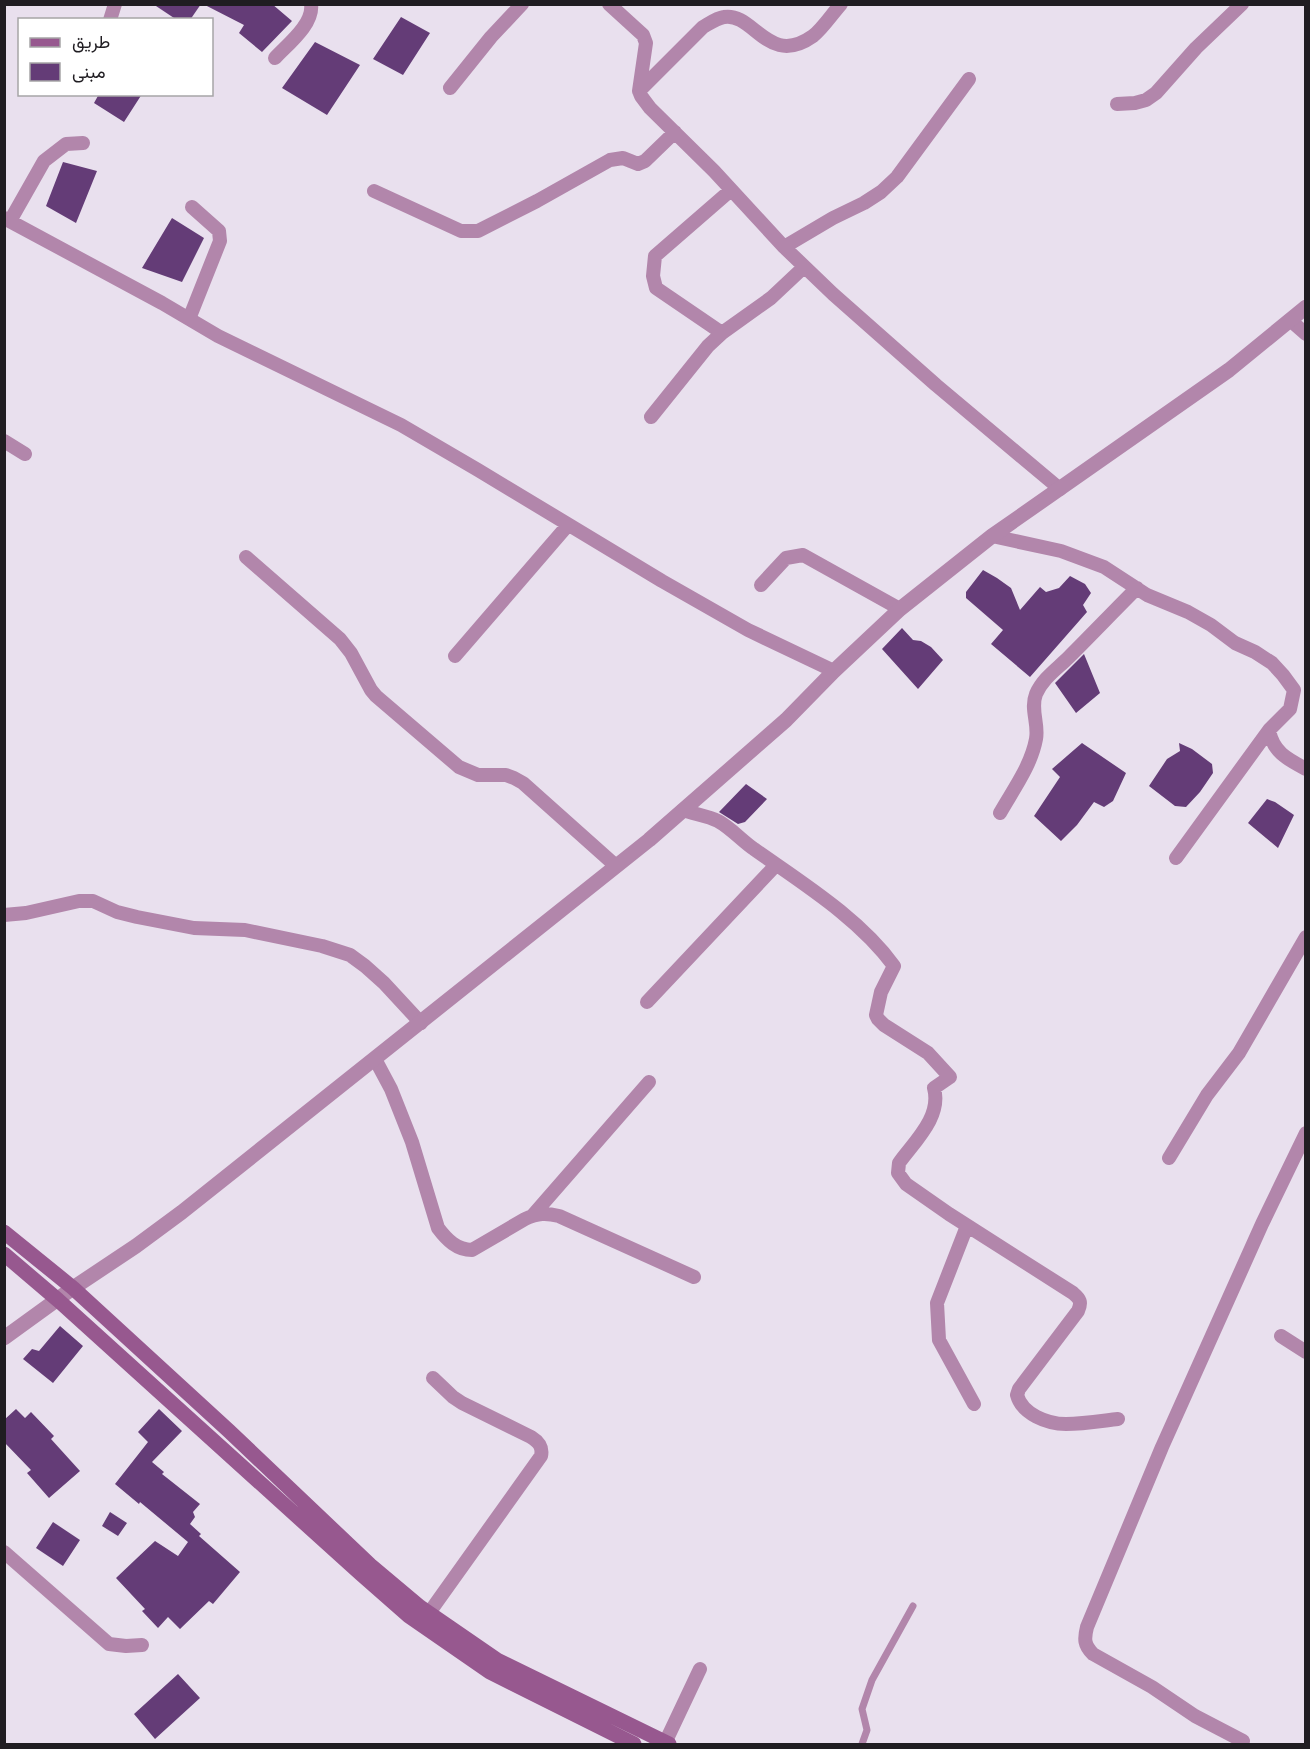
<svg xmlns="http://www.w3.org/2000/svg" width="1310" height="1749" viewBox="0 0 1310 1749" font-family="Lora,Vazirmatn,serif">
	<rect width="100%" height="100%" fill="#e9e0ee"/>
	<path fill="#643c77" d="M153 4H201L190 20H177Z
		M203 4H272L292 21 262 52 239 33 244 25Z
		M401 17 430 33 403 75 373 59Z
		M315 42 360 65 327 115 282 88Z
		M99 94H142L124 122 94 103Z
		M63 162 97 171 76 223 46 206Z
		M172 218 204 238 182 282 142 268Z
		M983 570 997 578 1011 588 1020 610 1040 587 1046 592 1059 588 1070 576 1085 584 1091 593 1083 605 1087 612 1030 677 991 644 1003 630 966 598V592Z
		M902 628 913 640 921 641 931 647 943 660 918 689 882 649Z
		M1084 654 1100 693 1076 713 1055 683Z
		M1082 743 1126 773 1113 801 1104 807 1094 802 1077 825 1061 841 1034 816 1060 777 1052 769Z
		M1179 743 1192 749 1212 764 1213 773 1200 792 1186 807 1175 806 1149 786 1167 759 1180 751Z
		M746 784 767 799 745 822 738 824 719 812Z
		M1267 799 1275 802 1294 815 1278 848 1248 823Z
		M60 1326 83 1346 53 1383 23 1359 32 1349 39 1351Z
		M16 1409 25 1418 31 1412 54 1436 51 1439 80 1471 49 1498 27 1473 31 1470 4 1442V1420Z
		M159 1409 182 1431 152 1462 164 1472 162 1474 200 1504 193 1512 195 1517 190 1524 201 1534 199 1536 240 1572 213 1604 209 1601 180 1629 168 1617 158 1628 142 1611 145 1609 116 1578 155 1541 178 1556 188 1542 140 1502 139 1504 115 1484 148 1442 138 1432Z
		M110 1512 127 1523 118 1536 102 1526Z
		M53 1522 80 1540 63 1566 36 1548Z
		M178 1674 200 1698 155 1739 134 1714Z"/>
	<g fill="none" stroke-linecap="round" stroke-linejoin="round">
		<path stroke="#b286ab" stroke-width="7" d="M862 1744 867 1730 862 1709 872 1680 913 1606"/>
		<path stroke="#b286ab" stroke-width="14" d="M609 4 643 35 646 43 639 91 641 96 650 108 714 171 784 247 833 294 936 385 1060 489
			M110 20 115 4
			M275 58C288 44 314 24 311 4
			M450 88 491 37 522 4
			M639 91 703 27C710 23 717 18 724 17 754 12 768 68 813 36 823 28 832 14 841 4
			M1117 104 1135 103 1146 100 1156 93 1196 48 1242 4
			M374 191 461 231H478L537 201 610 160 623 158 638 164 645 161 675 132
			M4 218 162 303 218 336 401 425 478 470 662 581 748 630 834 671
			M10 221 44 161 66 144 83 143
			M784 247 833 218 864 203 881 192 897 177 969 79
			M189 319 220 241 219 231 192 207
			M1290 320 1306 334
			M722 333 656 288 653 276 655 256 731 190
			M651 417 708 346 722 333 771 298 804 267
			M4 441 25 454
			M992 536 1061 551 1104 567 1147 595 1188 612 1211 625 1235 643 1255 652 1272 663 1283 675 1294 690 1290 709 1269 730C1273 752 1287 759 1306 769
			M246 557 340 639 351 653 371 690 376 696 459 767 478 775H506L514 778 523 783 616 866
			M761 585 786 558 803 555 900 609
			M455 656 568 525
			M683 810C694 814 708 816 718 821 731 828 742 841 754 849 802 883 859 918 894 966L881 992 876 1015 878 1019 884 1025 928 1053 950 1077 934 1088C942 1117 914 1142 899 1163L898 1173 906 1184 949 1214 1073 1293C1080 1299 1082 1302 1078 1311L1019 1389 1017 1395C1022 1414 1047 1424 1066 1424 1083 1424 1101 1421 1118 1419
			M1000 813C1013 790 1031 766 1036 739 1039 724 1030 709 1036 694 1043 678 1057 669 1069 657 1092 634 1114 611 1137 588
			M1176 858 1269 730
			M4 915 26 913 79 901H93L117 912 137 917 194 928 245 930 322 946 350 955 365 966 384 983 421 1023
			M647 1002 776 865
			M375 1059 391 1089 412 1142 438 1228C447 1240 457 1250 472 1250L525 1219C538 1213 546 1213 559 1216L694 1277
			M1169 1158 1207 1095 1239 1053 1306 937
			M533 1215 649 1082
			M967 1226 937 1303 939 1340 974 1404
			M1281 1336 1306 1352
			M4 1552 109 1644 126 1646 142 1645
			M429 1613 541 1456C543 1447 539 1442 531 1437L462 1403 453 1397 433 1378
			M1243 1741 1195 1716 1152 1687 1093 1654C1084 1645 1084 1639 1087 1627L1162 1447 1262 1224 1306 1133
			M665 1743 700 1669"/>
		<path stroke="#b286ab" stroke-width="15" d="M4 1338 73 1288 136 1246 182 1212 649 840 786 720 834 671 900 609 992 536 1229 370 1306 307"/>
		<path stroke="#97588f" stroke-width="15" d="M4 1232 73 1288 229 1431 370 1565 420 1607 497 1660 669 1744
			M4 1254 58 1300 361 1574 409 1616 490 1672 634 1744"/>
	</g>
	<rect width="1310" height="1749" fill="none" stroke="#201d22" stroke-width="12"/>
	<rect x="18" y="18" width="195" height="78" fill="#ffffff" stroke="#a6a5a7" stroke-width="1.5"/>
	<rect x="30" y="38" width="30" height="9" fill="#97588f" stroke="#a6a5a7" stroke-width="1.5"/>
	<text x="72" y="48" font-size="18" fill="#201d22">طريق</text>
	<rect x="30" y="63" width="30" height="18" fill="#643c77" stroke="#a6a5a7" stroke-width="1.5"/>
	<text x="72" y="78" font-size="18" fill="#201d22">مبنى</text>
</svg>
